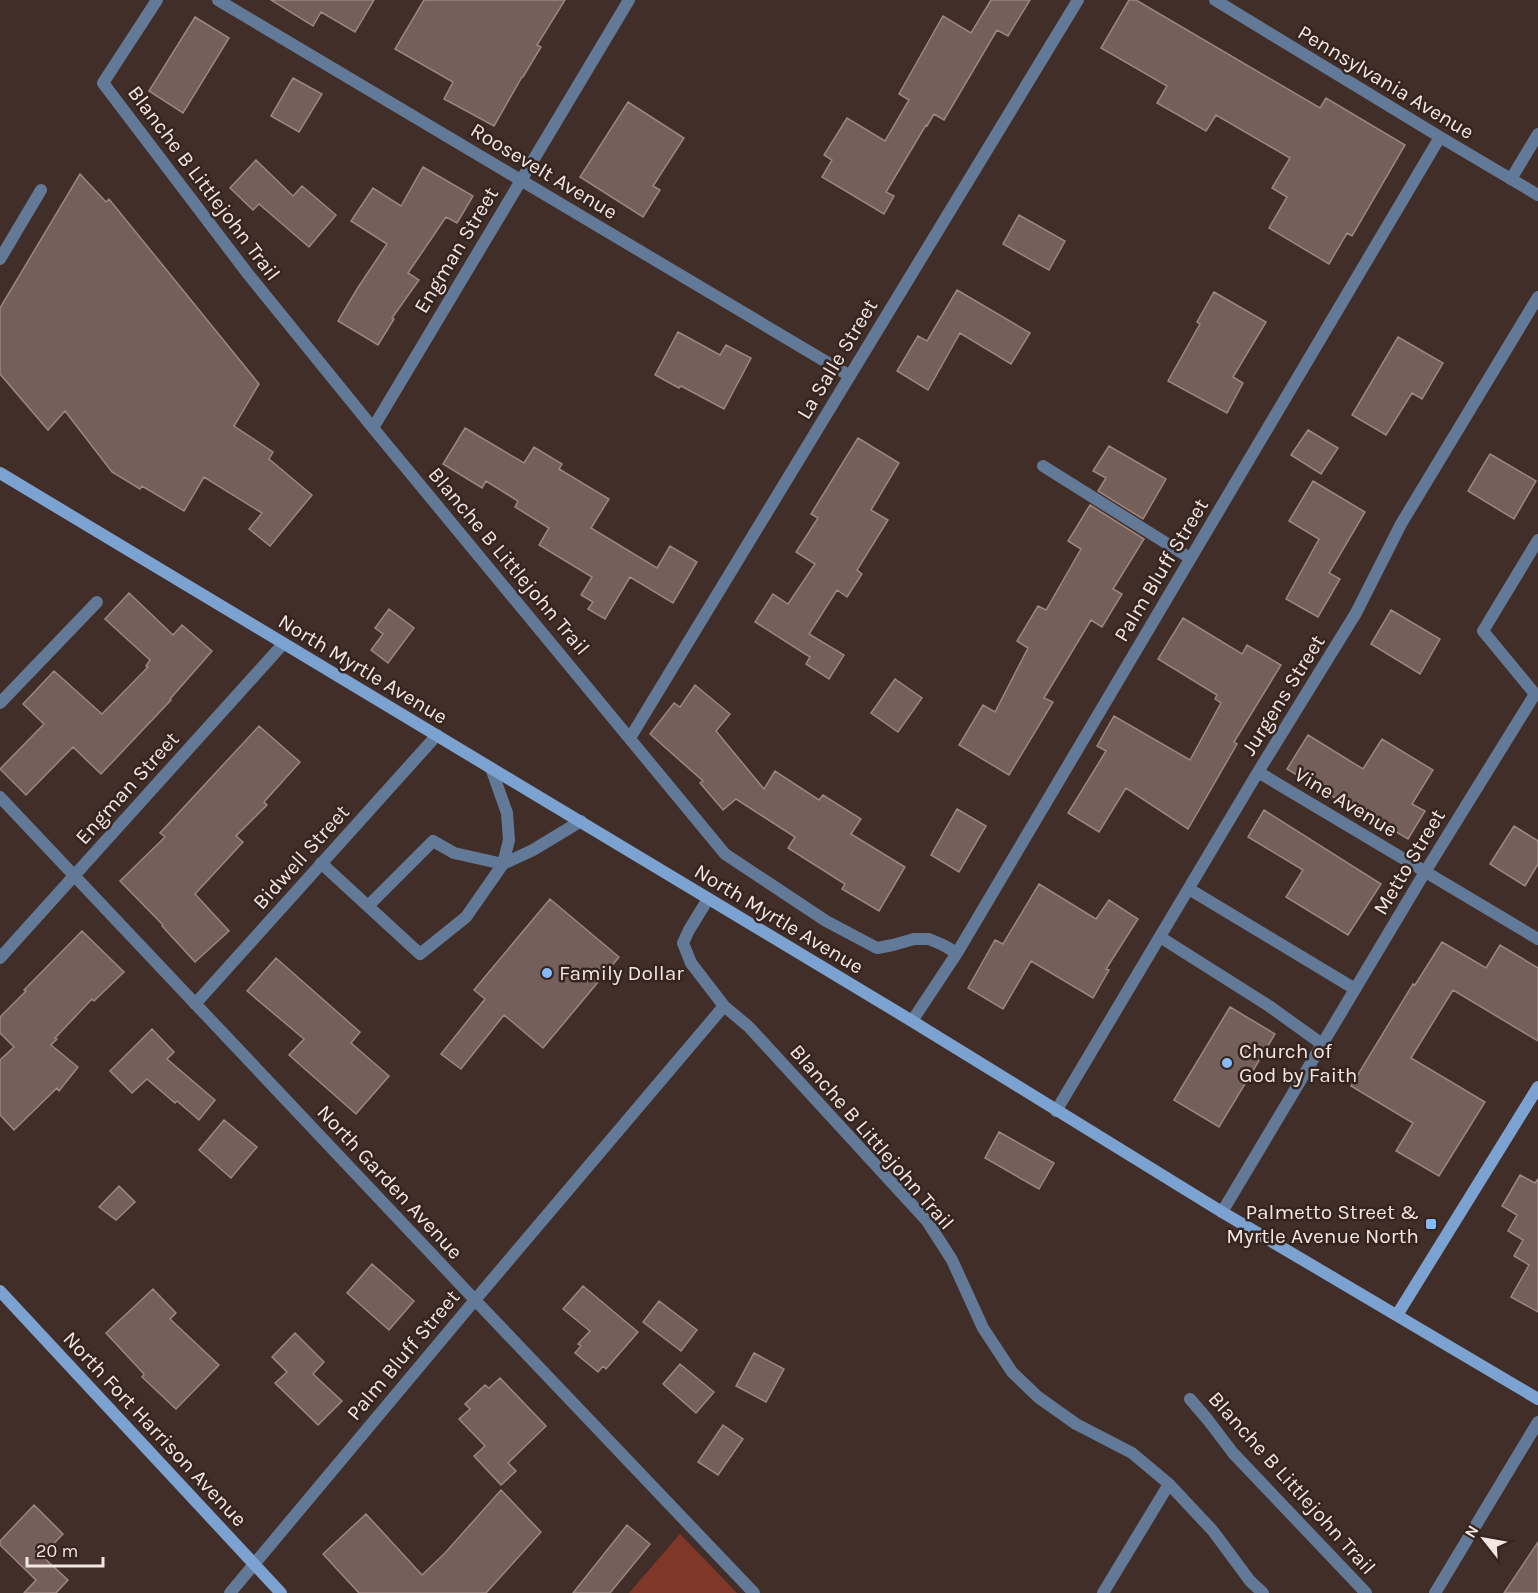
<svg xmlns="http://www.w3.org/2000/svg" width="1538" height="1593" viewBox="0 0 1538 1593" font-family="Karla,sans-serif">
	<rect width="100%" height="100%" fill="#412e29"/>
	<path fill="#803727" d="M680 1534 737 1593H629Z"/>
	<path fill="#755f5a" stroke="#9d8680" stroke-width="1.5" d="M271 0H374L355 32 321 12 313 26Z
		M424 0H565L537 45 541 47 523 77H522L494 126 444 99 453 82 395 49Z
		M991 0H1030L1008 36 997 30 944 120 934 114 927 126 926 125 886 192 894 196 884 214 822 177 832 160 824 155 847 118 885 141 909 100 899 94 943 16 971 33Z
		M1129 0H1136L1320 108 1326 98 1405 145 1352 236 1347 233 1329 264 1269 228 1287 197 1272 188 1290 158 1216 115 1206 131 1157 103 1167 86 1101 48Z
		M195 17 229 38 183 113 149 91Z
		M293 78 322 94 299 132 271 116Z
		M628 102 684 138 653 186 660 190 643 217 580 177Z
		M256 160 293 196 302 186 336 215 309 247 259 204 253 210 230 188Z
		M423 167 473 196 457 223 446 217 408 273 419 280 392 318 394 319 378 345 338 321 357 289 387 244 351 221 373 188 401 206Z
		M80 174 106 202 109 199 259 384 234 426 273 452 269 459 312 495 270 546 249 529 262 513 204 477 184 511 142 486 140 489 112 472 65 411 48 430 0 374V308Z
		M1019 215 1065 241 1049 270 1003 244Z
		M957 290 1030 333 1011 364 960 333 928 390 897 371 918 336 927 341Z
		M1214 292 1266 322 1233 377 1243 383 1227 413 1168 381 1200 324 1197 322Z
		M678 332 720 355 726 345 751 358 724 409 681 386 679 388 655 375Z
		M1398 337 1443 363 1422 399 1412 393 1386 435 1352 415Z
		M465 428 524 463 534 447 562 464 559 469 609 499 591 528 657 568 670 546 697 562 673 603 630 577 605 619 588 609 593 602 581 595 592 577 539 545 549 528 515 507 518 501 486 481 482 488 443 464Z
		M1308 430 1338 448 1321 474 1291 455Z
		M858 438 899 463 871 510 888 520 857 570 862 574 847 597 837 590 809 634 844 655 829 679 806 664 810 657 755 622 773 594 788 604 815 564 796 552 818 518 811 514Z
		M1109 446 1166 479 1143 519 1098 491 1106 478 1093 471Z
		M1490 454 1536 481 1514 519 1468 491Z
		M1313 481 1365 512 1329 573 1340 579 1318 617 1286 599 1319 539 1289 521Z
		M1090 505 1144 539 1113 589 1122 594 1102 627 1091 620 1044 698 1053 702 1009 775 959 745 983 705 995 712 1028 648 1017 641 1038 606 1046 610 1081 549 1068 541Z
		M129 593 173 635 182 625 212 651 170 699 171 700 101 774 73 747 26 795 0 769 44 724 23 704 54 671 102 714 148 667 146 666 150 660 105 619Z
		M389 609 414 628 388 663 371 650 383 634 375 628Z
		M1391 610 1440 639 1420 674 1371 644Z
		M1183 618 1242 654 1247 645 1281 665 1234 742 1237 744 1188 829 1126 788 1099 832 1068 813 1106 751 1097 746 1114 716 1190 760 1221 703 1215 699 1217 695 1158 659Z
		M895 679 922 698 898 732 871 713Z
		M695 685 730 714 716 731 764 789 775 771 819 800 823 795 861 819 851 834 905 867 879 911 842 889 845 884 788 848 795 837 736 799 723 810 700 783 703 781 650 734 674 703 680 707Z
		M259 726 300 762 264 802 267 805 236 836 243 842 195 894 229 931 195 962 162 926 163 925 120 881 165 837 160 833Z
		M1308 735 1363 769 1382 739 1433 770 1412 804 1425 811 1408 839 1341 799 1340 801 1287 769Z
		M957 809 986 826 959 872 931 855Z
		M1264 810 1381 884 1348 935 1286 897 1303 870 1248 837Z
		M1514 826 1538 841V864L1525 886 1490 864Z
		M1039 884 1096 919 1109 900 1138 919 1106 969 1109 970 1093 998 1031 961 1003 1009 968 988 995 940 1003 944Z
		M550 899 619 957 543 1048 504 1015 461 1069 441 1054 485 999 474 990Z
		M82 931 124 972 94 1001 92 999 55 1038 57 1039 51 1045 78 1067 59 1091 57 1088 14 1130 0 1115V1060L14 1047 0 1033V1017L26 991 24 990Z
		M1442 942 1486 968 1500 945 1538 968V1041L1453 990 1411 1058 1485 1102 1439 1176 1396 1151 1413 1123 1351 1086 1413 984 1415 985Z
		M276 958 360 1032 351 1043 389 1076 356 1114 289 1055 304 1039 247 991Z
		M1230 1007 1275 1034 1219 1127 1174 1100Z
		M152 1029 174 1052 167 1059 215 1100 199 1120 177 1101 175 1103 147 1079 132 1093 110 1071Z
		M224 1120 257 1147 231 1178 199 1150Z
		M999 1132 1054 1163 1039 1189 985 1158Z
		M1520 1175 1535 1183 1538 1179V1312L1511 1297 1529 1265 1514 1256 1523 1240 1508 1231 1517 1215 1502 1206Z
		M119 1186 135 1202 116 1220 99 1207Z
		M372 1264 414 1301 389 1330 347 1293Z
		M583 1286 638 1332 606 1369 603 1366 598 1372 575 1353 581 1346 578 1344 590 1331 563 1309Z
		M153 1289 176 1313 170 1319 219 1365 176 1409 142 1377 144 1374 106 1333Z
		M659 1301 697 1330 681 1351 643 1322Z
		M295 1333 324 1362 313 1374 342 1401 318 1425 275 1383 287 1372 272 1357Z
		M754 1353 784 1369 766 1402 736 1386Z
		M680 1364 714 1392 696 1413 663 1384Z
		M500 1378 546 1426 508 1463 516 1471 501 1485 474 1456 485 1446 459 1419 470 1409 465 1404 485 1385 489 1388Z
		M723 1425 743 1439 718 1475 698 1462Z
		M501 1490 541 1532 486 1593H359L323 1554 366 1514 422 1575 445 1553Z
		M34 1505 63 1534 42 1556 68 1580 56 1593H24L36 1580 0 1545V1541Z
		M627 1525 650 1544 610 1593H573Z
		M1538 1542V1593H1504Z"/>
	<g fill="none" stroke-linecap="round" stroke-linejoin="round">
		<path stroke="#627a97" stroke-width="12" d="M1511 179 1538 134
			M1043 466 1190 558
			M491 768 507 813 509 840 503 864
			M321 863 420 954 466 917 503 864 454 853 433 841 368 906
			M503 864 533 850 581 821
			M1189 889 1355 989
			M1160 937 1269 1006 1322 1044
			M1190 1399 1208 1420 1233 1453 1366 1593"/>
		<path stroke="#627a97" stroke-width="12" d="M157 0 103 83 248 274 373 428 725 854 826 921 877 948 893 945 914 939H929L943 945 957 953
			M218 0 850 376
			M1215 0 1440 137 1538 195
			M0 259 41 190
			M373 428 629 0
			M0 703 97 602
			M630 738 1078 0
			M1258 772 1538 939
			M0 797 475 1300 754 1593
			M708 899 689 930 683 943 691 963 724 1006 749 1027 927 1221 952 1260 983 1328 1012 1372 1038 1397 1076 1424 1132 1453 1169 1484 1213 1531 1250 1581 1263 1593
			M0 958 283 644
			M195 1004 437 735
			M912 1021 957 953 1440 137
			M1056 1111 1258 772 1356 613 1401 524 1538 297
			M1222 1212 1425 872 1535 694 1483 631 1538 540
			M230 1593 475 1300 724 1006
			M1103 1593 1169 1484
			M1435 1593 1538 1422"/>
		<path stroke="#7ba2d0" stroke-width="12" d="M0 473 912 1021 1222 1212 1538 1399
			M0 1291 281 1593
			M1397 1315 1538 1087"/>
	</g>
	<g fill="#85bbfb" stroke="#36241f" stroke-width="2">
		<circle cx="547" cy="973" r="6"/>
		<circle cx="1227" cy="1063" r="6"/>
		<rect x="1425" y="1218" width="12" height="12" rx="3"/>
	</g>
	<g text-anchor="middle" stroke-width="5" stroke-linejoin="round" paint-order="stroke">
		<g font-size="21" fill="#f4e6e3" stroke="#36241f">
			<text transform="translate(1386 82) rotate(31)" y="7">Pennsylvania Avenue</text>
			<text transform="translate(544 171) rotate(31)" y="7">Roosevelt Avenue</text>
			<text transform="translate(204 183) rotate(53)" y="7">Blanche B Littlejohn Trail</text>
			<text transform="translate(456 250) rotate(-59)" y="7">Engman Street</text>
			<text transform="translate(837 359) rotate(-59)" y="7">La Salle Street</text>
			<text transform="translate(509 561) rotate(50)" y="7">Blanche B Littlejohn Trail</text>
			<text transform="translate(1161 570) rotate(-59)" y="7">Palm Bluff Street</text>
			<text transform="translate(363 669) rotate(31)" y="7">North Myrtle Avenue</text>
			<text transform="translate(1283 695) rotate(-58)" y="7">Jurgens Street</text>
			<text transform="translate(127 788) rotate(-48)" y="7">Engman Street</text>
			<text transform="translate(1346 802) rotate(31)" y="7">Vine Avenue</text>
			<text transform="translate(301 857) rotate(-48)" y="7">Bidwell Street</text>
			<text transform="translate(1409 862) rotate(-59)" y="7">Metto Street</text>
			<text transform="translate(779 919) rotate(31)" y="7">North Myrtle Avenue</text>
			<text transform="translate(872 1137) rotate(49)" y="7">Blanche B Littlejohn Trail</text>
			<text transform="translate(390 1182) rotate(47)" y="7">North Garden Avenue</text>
			<text transform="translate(403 1355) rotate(-50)" y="7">Palm Bluff Street</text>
			<text transform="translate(155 1429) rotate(47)" y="7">North Fort Harrison Avenue</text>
			<text transform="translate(1292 1483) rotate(48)" y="7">Blanche B Littlejohn Trail</text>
		</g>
		<g font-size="21" fill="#f4e6e3" stroke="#36241f" text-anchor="start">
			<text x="559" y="980">Family Dollar</text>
			<text x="1239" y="1058">Church of<tspan x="1239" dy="24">God by Faith</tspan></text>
			<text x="1419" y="1219" text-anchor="end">Palmetto Street &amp;<tspan x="1419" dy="24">Myrtle Avenue North</tspan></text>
		</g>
	</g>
	<g transform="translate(1484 1539) rotate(301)" stroke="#36241f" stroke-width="4.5" paint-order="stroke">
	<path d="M0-4.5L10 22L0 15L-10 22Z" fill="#f4e6e3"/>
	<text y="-9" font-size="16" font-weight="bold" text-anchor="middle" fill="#f4e6e3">N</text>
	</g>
	<path d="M27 1557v9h76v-9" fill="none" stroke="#f4e6e3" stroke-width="3"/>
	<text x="36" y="1557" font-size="18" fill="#f4e6e3" stroke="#36241f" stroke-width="4.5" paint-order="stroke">20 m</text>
</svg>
